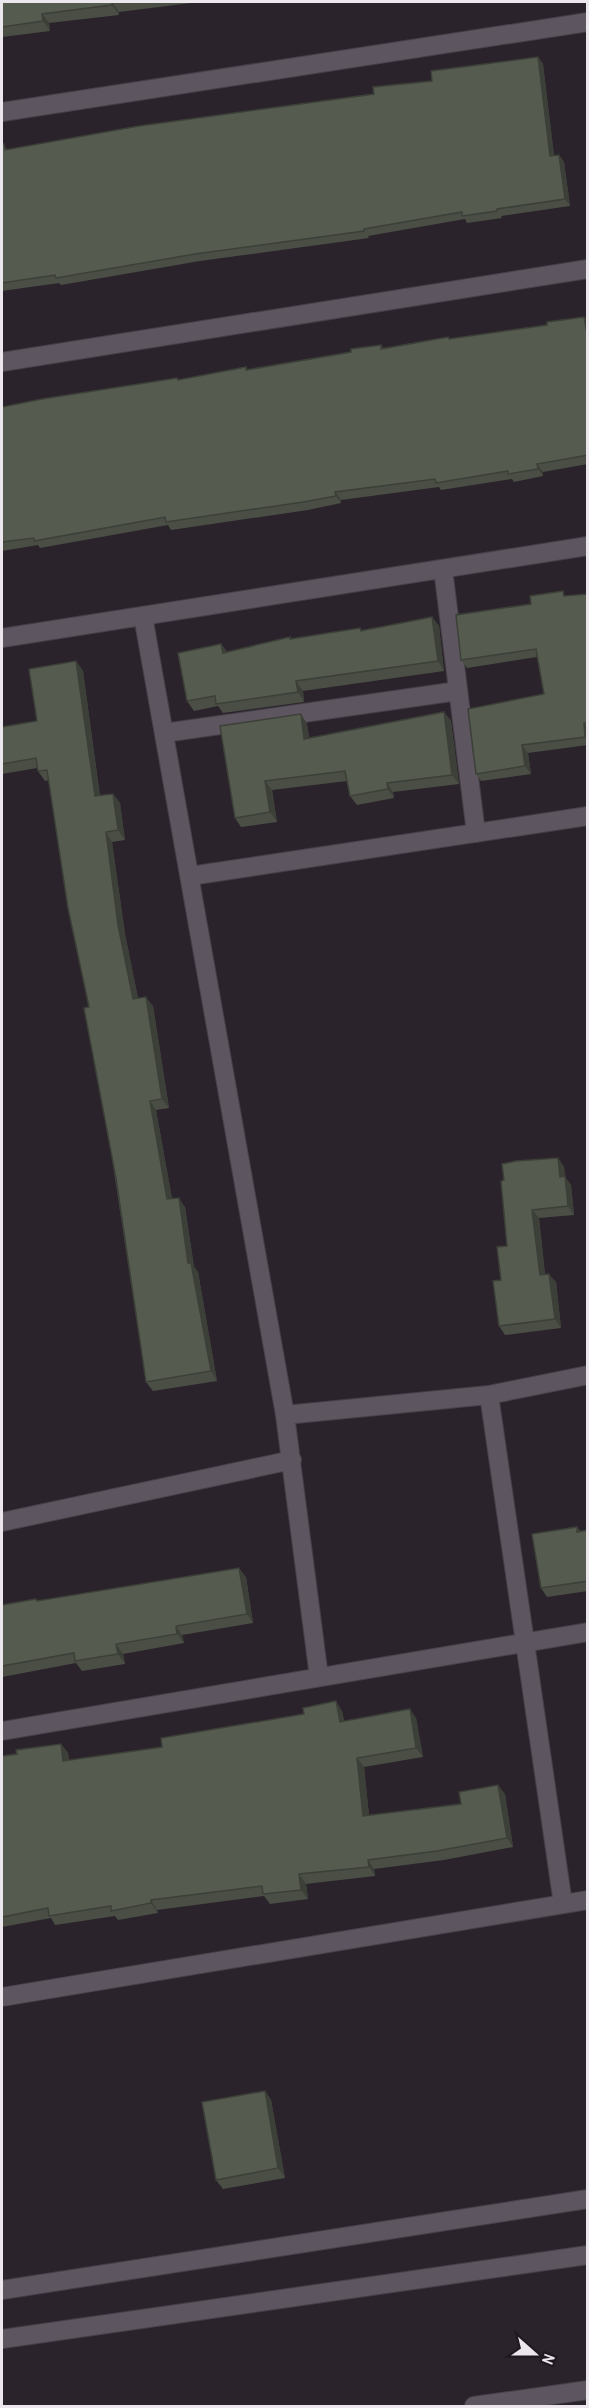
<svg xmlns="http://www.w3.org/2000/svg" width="589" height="2408" viewBox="0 0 589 2408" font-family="'Archivo Narrow',sans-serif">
	<rect width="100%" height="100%" fill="#2a232b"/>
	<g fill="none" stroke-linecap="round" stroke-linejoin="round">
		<g stroke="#464148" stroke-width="20">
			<path id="street" d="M2 112 588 22
				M2 362 588 269
				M443 569 476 833
				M143 616 285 1415 319 1677
				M2 638 588 546
				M164 733 458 691
				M190 876 588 816
				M489 1395 563 1904
				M285 1415 489 1395 588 1375
				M2 1522 292 1460
				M2 1731 588 1632
				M2 1997 588 1900
				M2 2290 588 2199
				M474 2406 588 2390"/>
		</g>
		<g stroke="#464148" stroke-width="20">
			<path id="secondary" d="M2 2339 588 2255"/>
		</g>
		<use href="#street" stroke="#5d555f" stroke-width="18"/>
		<use href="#secondary" stroke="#5d555f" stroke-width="18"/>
	</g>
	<path fill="#4a4e45" d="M2 2H199L119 12V15L49 23 50 31 2 37Z
		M538 57 543 64 554 156 559 155 564 162 570 206 501 216 502 218 467 223 465 219 368 236 369 238 200 261 61 285 59 283 2 291V144L8 150 374 94Z
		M584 317 588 321V464L543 472V476L514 482 512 479 441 490 439 487 341 500V503L308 510 171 530 168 525 40 548 38 545 2 551V407L179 380 246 367 248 370 351 352 381 345 383 348 448 337 450 339 547 325Z
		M588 594V745L528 753 531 774 481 781 476 774 544 694 537 657 467 668 461 660 531 604 567 596Z
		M432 617 439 626 444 671 303 691 304 702 223 713 218 706 194 711 187 701 221 644 227 652 290 637 291 639 360 628 362 630Z
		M76 661 83 671 100 796 113 794 120 803 125 840 112 842 125 934 138 998 153 1006 169 1108 156 1110 172 1199 185 1207 194 1267 198 1272 217 1381 153 1391 146 1382 89 1007 49 780 45 781 38 771 37 768 2 774V727L37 721Z
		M444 712 451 721 459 784 393 792 394 798 357 805 350 796 347 781 272 790 277 822 241 827 235 818 301 714 307 724 309 738Z
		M558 1158 564 1167 565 1177 571 1185 574 1215 539 1218 545 1274 556 1282 561 1328 505 1335 499 1326 501 1280 507 1246 504 1180Z
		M577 1527 580 1531 588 1530V1591L547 1597 541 1588Z
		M246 1577 253 1623 182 1635 184 1643 123 1654 125 1664 82 1671 76 1663 2 1677V1605Z
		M342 1711 344 1721 416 1718 423 1757 364 1767 369 1815 461 1804 505 1794 513 1847 444 1860 374 1869 375 1876 306 1884 308 1899 270 1904 264 1896 157 1910 158 1913 118 1920 115 1916 55 1925 51 1918 2 1927V1756L17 1754 61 1744 68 1753 69 1761 162 1747Z
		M265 2091 271 2100 285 2178 223 2189 216 2180Z"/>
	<path fill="#3c4038" d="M112 2 119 12V15L112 5Z
		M42 14 49 23 50 31 43 21Z
		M538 57 543 64 555 163 550 156Z
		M559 155 564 162 570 206 565 199Z
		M584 317 588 321V339Z
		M537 464 543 472V476L538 469Z
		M335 492 341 500V503L336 496Z
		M432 617 439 626 444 671 438 661Z
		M221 644 228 653H223Z
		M76 661 83 671 101 806 95 796Z
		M296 681 303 691 304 702 298 692Z
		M444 712 451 721 459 784 452 775Z
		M301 714 307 724 311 748 304 739Z
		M584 723 588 729V741L585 737Z
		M522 745 528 753 531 774 525 766Z
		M265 781 272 790 277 822 270 812Z
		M387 783 393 792 394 798 388 789Z
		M113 794 120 803 125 840 118 830Z
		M106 832 112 842 125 934 140 1008 133 999 118 925Z
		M146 997 153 1006 169 1108 162 1099Z
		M150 1101 156 1110 174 1209 167 1199Z
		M558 1158 564 1167 565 1177 571 1185 574 1215 568 1206 560 1177Z
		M179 1198 185 1207 194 1267 198 1272 217 1381 211 1371 188 1263Z
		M532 1210 539 1218 546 1284 540 1275Z
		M549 1274 556 1282 561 1328 555 1319Z
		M239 1568 246 1577 253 1623 247 1614Z
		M176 1626 182 1635 184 1643 177 1634Z
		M116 1644 123 1654 125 1664 118 1654Z
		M336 1701 342 1711 346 1731 340 1722Z
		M410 1709 416 1718 423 1757 416 1748Z
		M61 1744 68 1753 70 1771 63 1761Z
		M357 1758 364 1767 370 1825 363 1816Z
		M498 1785 505 1794 513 1847 507 1838Z
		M368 1860 374 1869 375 1876 369 1867Z
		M299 1874 306 1884 308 1899 301 1890Z
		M151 1900 157 1910 158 1913 151 1903Z
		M265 2091 271 2100 285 2178 278 2168Z"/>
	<path fill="#565b50" stroke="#3c4038" stroke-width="1.5" d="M2 2H118H112V5L42 14 43 21 2 27Z
		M538 57 550 156 559 155 565 199 497 209V211L462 216V212L364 229V231L195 254 56 278 55 275 2 283V144H4L5 150 139 126 374 94 373 87 432 81 431 71Z
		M584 317 588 339V455L537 464 538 469 508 474V471L436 483 435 479 335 492 336 496 303 502 166 522 165 517 34 541V538L2 542V407L42 399 177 378 178 380 246 367V370L351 352V349L381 345V349L448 337 449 339 547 325V322Z
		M563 591 564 596 588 594V723H584L585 737 522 745 525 766 476 774 468 709 544 694 536 649 461 660 456 615 531 604 530 596Z
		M432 617 438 661 296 681 298 692 216 704 215 696 187 701 178 653 221 644 223 653 290 637V639L360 628 361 631Z
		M76 661 95 796 113 794 118 830 106 832 118 925 133 999 146 997 162 1099 150 1101 167 1199 179 1198 188 1263H191L211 1371 146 1382 116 1178 84 1008 89 1007 68 908 47 770 38 771 36 758 2 764V727L37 721 29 669Z
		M444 712 452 775 387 783 388 789 350 796 345 771 265 781 270 812 235 818 220 726 301 714 304 739Z
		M558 1158 560 1177 565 1176 568 1206 532 1210 540 1275 549 1274 555 1319 499 1326 493 1281 501 1280 497 1247 507 1246 501 1181 504 1180 502 1164 516 1161Z
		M577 1527V1532L588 1530V1581L541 1588 532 1534Z
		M239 1568 247 1614 176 1626 177 1634 116 1644 118 1654 75 1661 74 1653 2 1666V1605L36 1599 37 1601Z
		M336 1701 340 1722 410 1709 416 1748 357 1758 363 1816 461 1804 459 1792 498 1785 507 1838 437 1851 368 1860 369 1867 299 1874 301 1890 263 1894 262 1886 151 1900V1903L111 1911V1906L49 1916 48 1908 2 1917V1756L17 1754 16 1750 61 1744 63 1761 162 1747 161 1738 304 1714 303 1708Z
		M265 2091 278 2168 216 2180 202 2102Z"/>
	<rect width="589" height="2408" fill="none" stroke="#ece7ed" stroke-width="6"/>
	<g transform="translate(535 2354) rotate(111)" stroke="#201922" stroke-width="4.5" paint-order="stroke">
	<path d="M0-4.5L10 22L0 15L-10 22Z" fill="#ece7ed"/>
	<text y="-9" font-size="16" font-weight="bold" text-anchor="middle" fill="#ece7ed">N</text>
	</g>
</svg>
